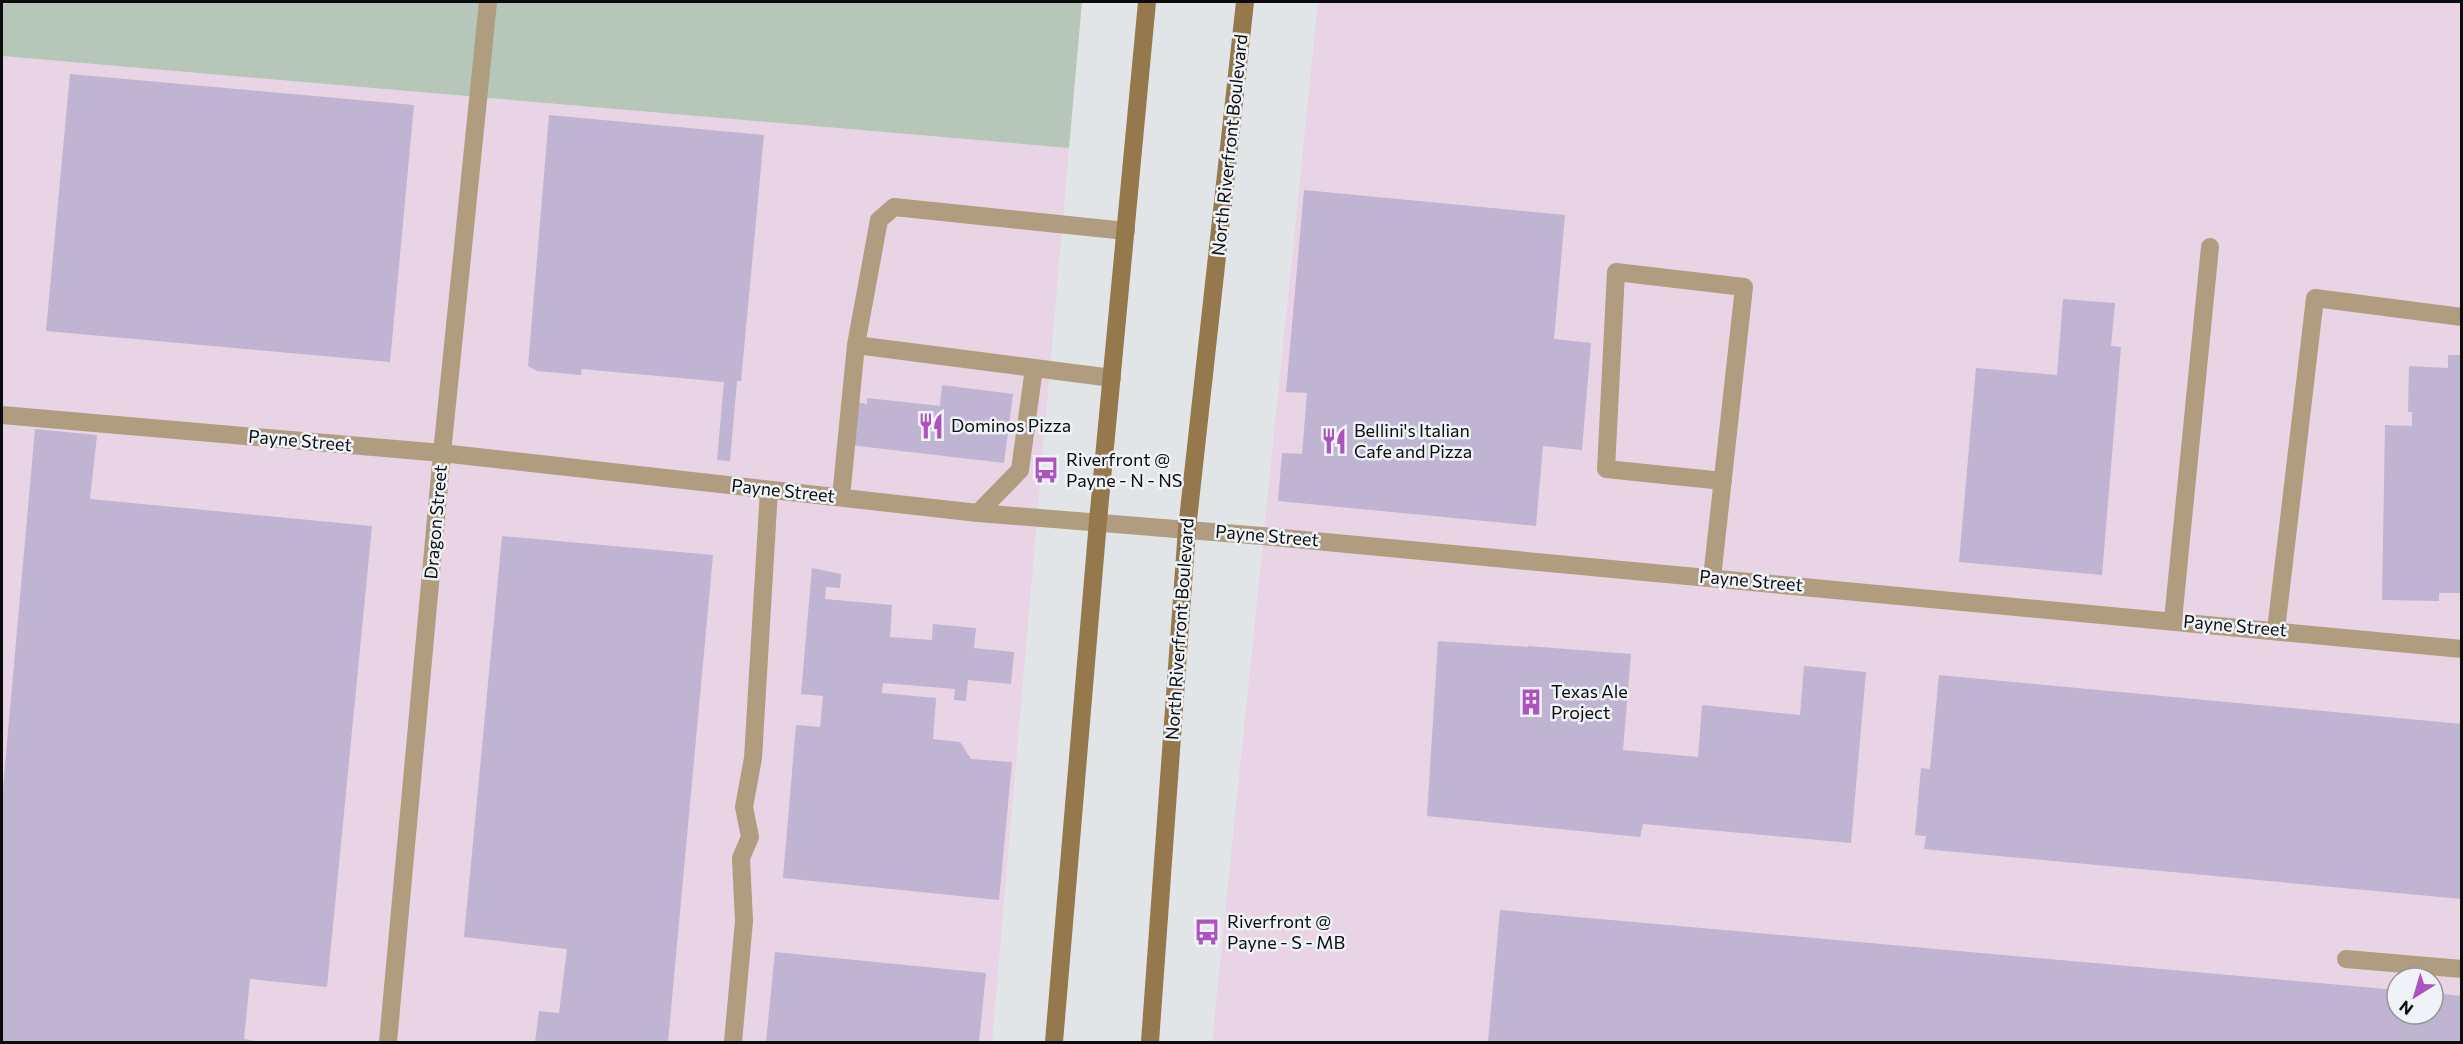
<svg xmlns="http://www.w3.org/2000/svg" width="2463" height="1044" viewBox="0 0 2463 1044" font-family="Commissioner,sans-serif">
	<rect width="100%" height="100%" fill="#e2e5e8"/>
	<path fill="#e8d4e4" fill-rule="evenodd" d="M1318 2H2461V1042H1212ZM2397 978H2433V1014H2397Z
		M2 56 1069 148 992 1042H2Z"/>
	<path fill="#b6c6b8" d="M2 2H1082L1069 148 2 56Z"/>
	<path fill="#bfb4d1" d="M70 74 414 105 390 362 46 331Z
		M549 115 764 135 741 381H737L730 461 717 460 724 382 582 369 581 375 537 371 528 366Z
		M1304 190 1565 215 1554 339 1591 343 1582 450 1543 446 1536 526 1278 501 1282 453 1302 454 1307 393 1286 392Z
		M2063 299 2115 303 2111 346 2121 347 2102 575 1959 562 1976 368 2057 375Z
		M2448 355H2462V593H2439V601L2382 600 2385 425 2412 426V412H2408L2409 366 2448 368Z
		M942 385 1013 394 1004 463 850 445 855 402 867 404V398L940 406Z
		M35 429 97 435 90 499 372 526 327 987 250 979 244 1039 261 1042H2V799Z
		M502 536 713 555 668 1042H535L539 1011 559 1013 567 949 464 937Z
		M812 568 841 574 840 588 826 587 825 599 892 605 890 637 932 640 933 624 976 628 974 648 1014 652 1011 684 968 680 966 701 954 700 955 689 883 683 882 693 936 698 933 739 960 742 971 759 1012 762 999 900 783 878 796 725 820 727 823 696 801 694Z
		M1438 641 1528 647V646L1631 654 1623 750 1698 757 1702 705 1800 715 1804 666 1866 672 1851 843 1643 824 1640 837 1427 816Z
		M1939 675 2462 724V899L1924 849 1926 836 1915 835 1921 768 1930 769Z
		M1500 910 2397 990V1014H2433V993L2462 996V1042H1488Z
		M775 952 986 973 979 1042H766Z"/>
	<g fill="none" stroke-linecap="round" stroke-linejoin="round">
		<path stroke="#b09d80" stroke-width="18" d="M1112 378 856 345 879 220 894 207 1126 231
			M841 497 856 345
			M978 513 1020 470 1034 368
			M1712 578 1744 287 1616 272 1606 469 1723 481
			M2173 620 2210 247
			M2276 630 2315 298 2462 317
			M2346 959 2462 969
			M733 1042 744 921 741 858 750 837 744 807 753 758 769 490"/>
		<path stroke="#b09d80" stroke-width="18" d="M2 415 442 453 978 513 1262 536 2462 649
			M388 1042 442 453 488 2"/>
		<path stroke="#95794d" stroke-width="18" d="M1054 1042 1098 521 1147 2
			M1150 1042 1187 529 1245 2"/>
	</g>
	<defs>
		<g id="restaurant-bare" transform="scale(2.07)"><path d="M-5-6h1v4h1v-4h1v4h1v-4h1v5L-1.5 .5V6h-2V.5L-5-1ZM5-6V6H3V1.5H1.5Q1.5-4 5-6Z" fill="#ad52be" stroke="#eff2f6" stroke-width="2.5" paint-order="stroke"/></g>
		<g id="bus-bare" transform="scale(2.07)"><path d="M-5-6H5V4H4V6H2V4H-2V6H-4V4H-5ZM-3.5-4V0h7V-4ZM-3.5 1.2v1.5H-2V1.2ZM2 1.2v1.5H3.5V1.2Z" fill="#ad52be" stroke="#eff2f6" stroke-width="2.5" paint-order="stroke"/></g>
		<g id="building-bare" transform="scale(2.07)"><path d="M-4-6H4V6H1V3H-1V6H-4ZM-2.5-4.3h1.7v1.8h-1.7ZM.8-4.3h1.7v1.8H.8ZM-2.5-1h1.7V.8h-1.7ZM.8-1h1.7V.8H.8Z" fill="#ad52be" stroke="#eff2f6" stroke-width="2.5" paint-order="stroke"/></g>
	</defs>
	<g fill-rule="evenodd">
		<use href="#restaurant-bare" x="931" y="426"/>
		<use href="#restaurant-bare" x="1334" y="441"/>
		<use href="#bus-bare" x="1046" y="470"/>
		<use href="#building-bare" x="1531" y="702"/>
		<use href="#bus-bare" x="1207" y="932"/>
	</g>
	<g text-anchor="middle" stroke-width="5" stroke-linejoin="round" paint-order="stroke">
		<g font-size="18" fill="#0b0c0d" stroke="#eff2f6">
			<text transform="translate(1230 145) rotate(-84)" y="6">North Riverfront Boulevard</text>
			<text transform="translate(300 441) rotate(5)" y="6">Payne Street</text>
			<text transform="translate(783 491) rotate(6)" y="6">Payne Street</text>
			<text transform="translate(436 522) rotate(-85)" y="6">Dragon Street</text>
			<text transform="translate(1267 536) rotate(5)" y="6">Payne Street</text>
			<text transform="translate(1751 581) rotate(5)" y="6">Payne Street</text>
			<text transform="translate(2235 626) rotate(5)" y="6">Payne Street</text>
			<text transform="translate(1180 629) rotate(-86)" y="6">North Riverfront Boulevard</text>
		</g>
		<g font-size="18" fill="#0b0c0d" stroke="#eff2f6" text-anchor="start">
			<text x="951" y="432">Dominos Pizza</text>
			<text x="1354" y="437">Bellini's Italian<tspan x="1354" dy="21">Cafe and Pizza</tspan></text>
			<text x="1066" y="466">Riverfront @<tspan x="1066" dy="21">Payne - N - NS</tspan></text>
			<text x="1551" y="698">Texas Ale<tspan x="1551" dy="21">Project</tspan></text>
			<text x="1227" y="928">Riverfront @<tspan x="1227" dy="21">Payne - S - MB</tspan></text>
		</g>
	</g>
	<rect width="2463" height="1044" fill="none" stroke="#0b0c0d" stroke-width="6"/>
	<g transform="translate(2415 996) rotate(217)"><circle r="28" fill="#eff2f6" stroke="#949699" stroke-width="1.5"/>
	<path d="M0-4.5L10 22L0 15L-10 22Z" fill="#ad52be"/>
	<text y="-9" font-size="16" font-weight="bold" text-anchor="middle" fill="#0b0c0d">N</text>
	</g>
</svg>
